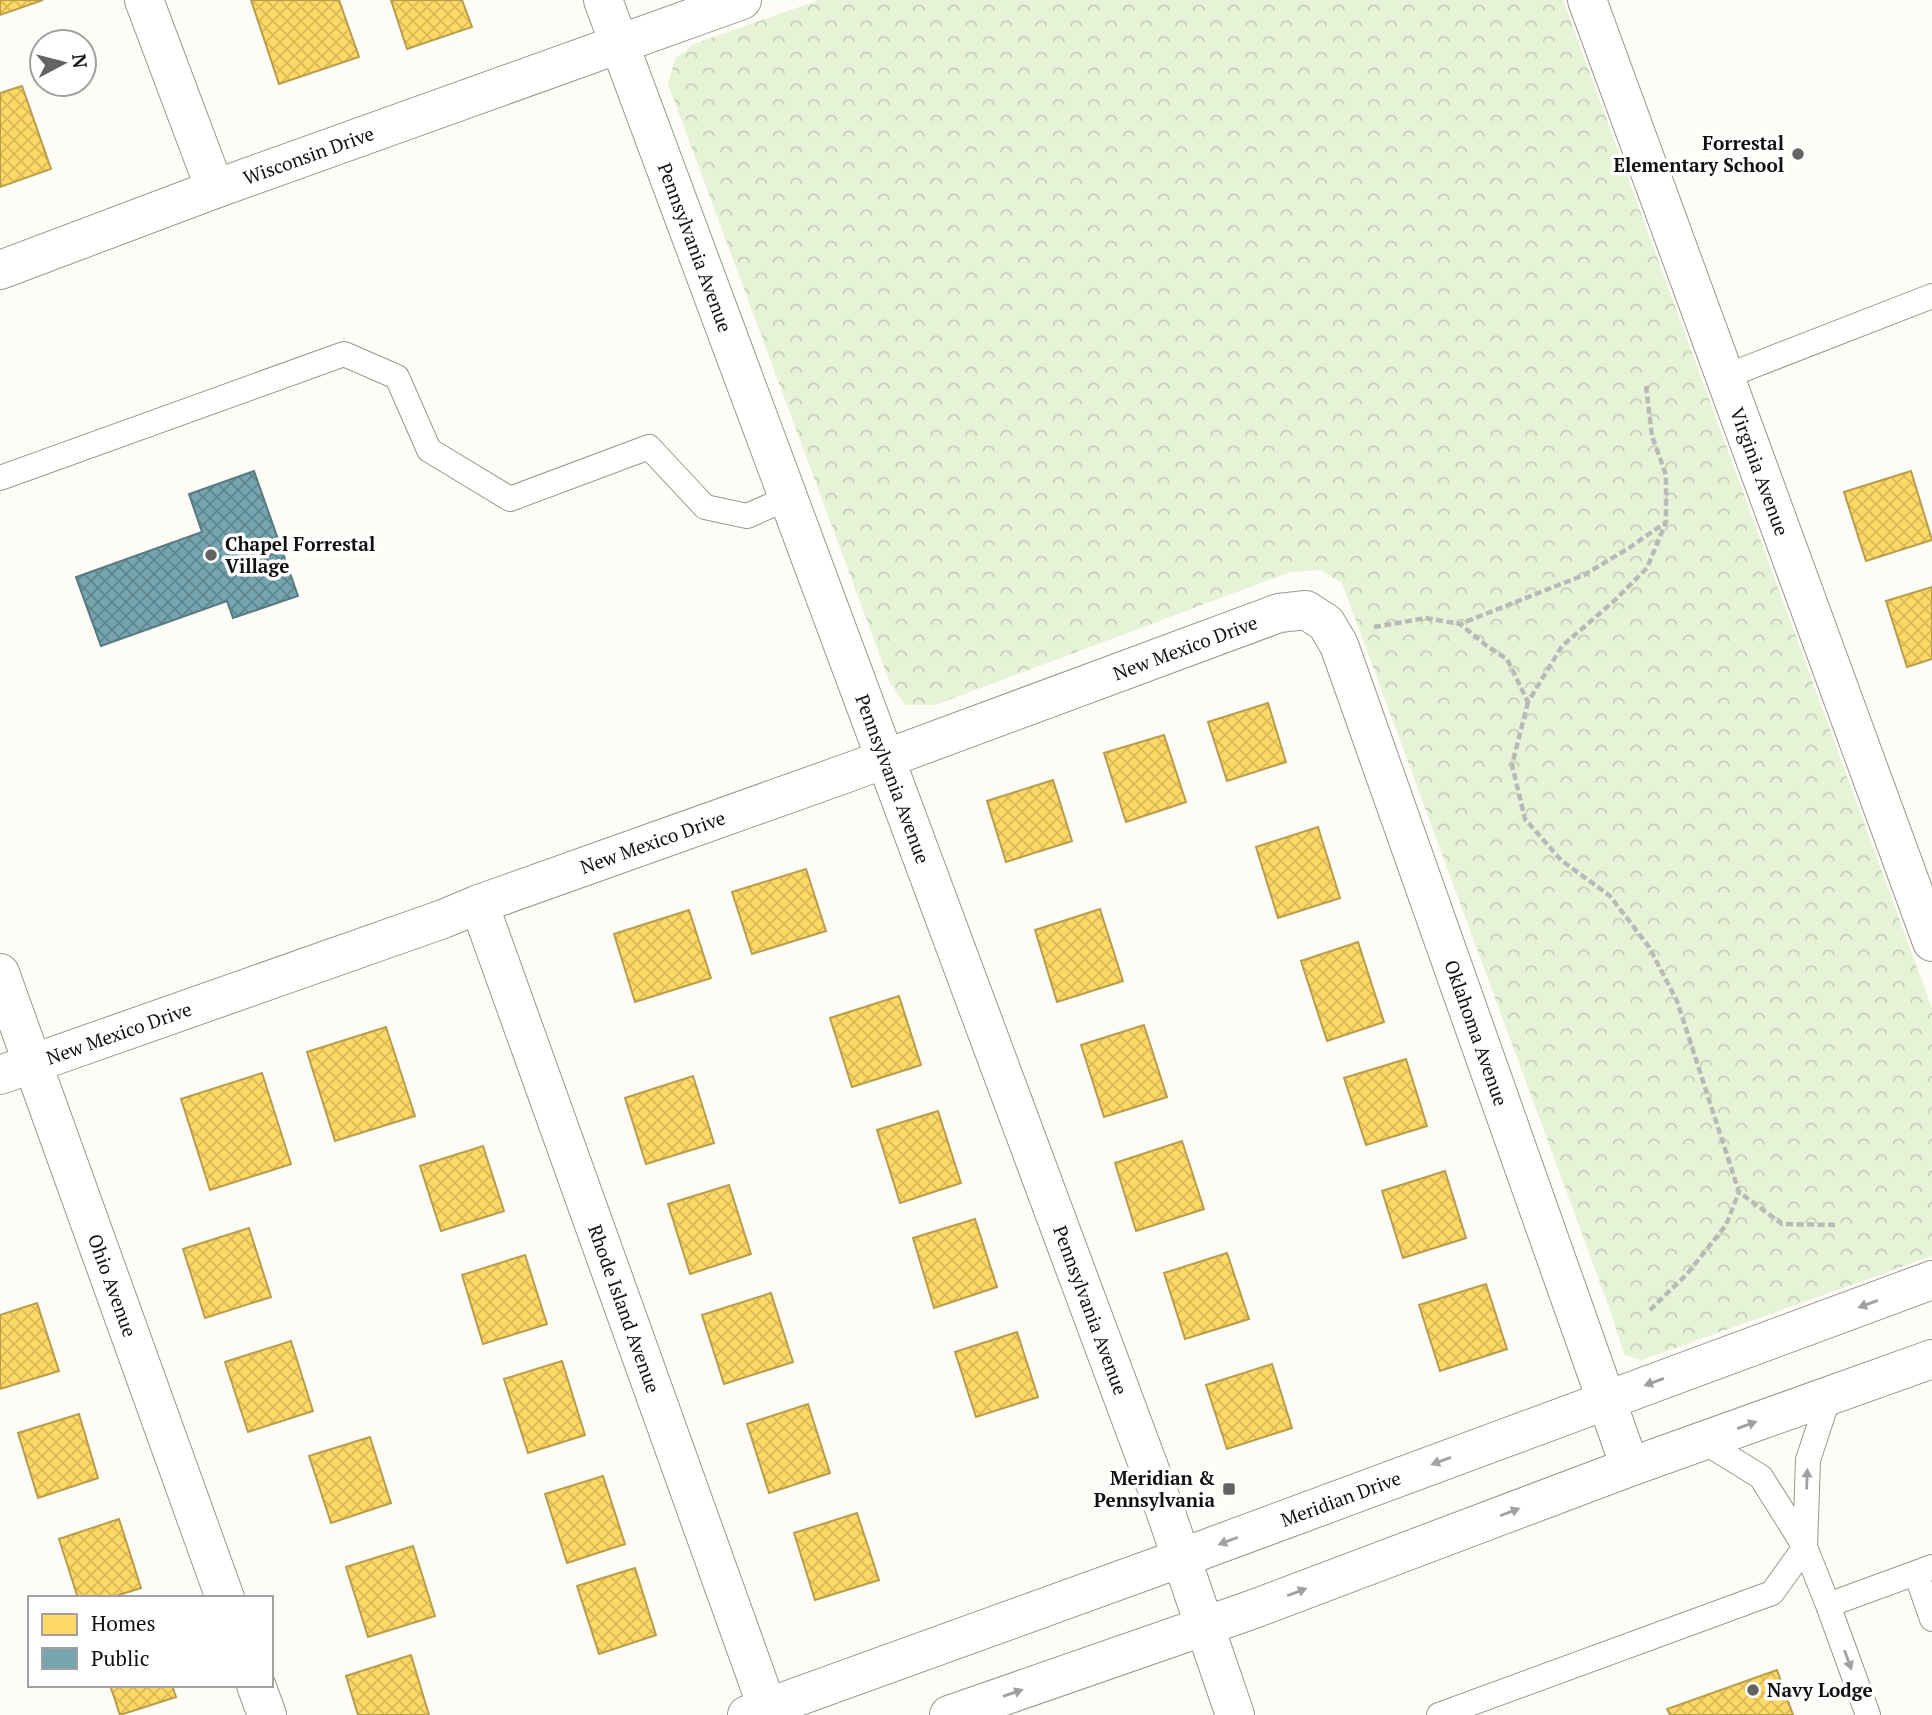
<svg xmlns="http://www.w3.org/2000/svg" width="1932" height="1715" viewBox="0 0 1932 1715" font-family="'PT Serif',serif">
	<defs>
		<pattern id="park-crowns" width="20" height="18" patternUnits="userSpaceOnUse" patternTransform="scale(1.75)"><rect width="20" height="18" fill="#e7f3d7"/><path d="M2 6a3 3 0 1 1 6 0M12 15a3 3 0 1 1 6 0" fill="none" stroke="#c5cfb8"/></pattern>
		<pattern id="homes-cross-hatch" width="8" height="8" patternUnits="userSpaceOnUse" patternTransform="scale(1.75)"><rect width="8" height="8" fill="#ffd966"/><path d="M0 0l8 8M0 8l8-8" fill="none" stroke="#dab957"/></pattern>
		<pattern id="public-cross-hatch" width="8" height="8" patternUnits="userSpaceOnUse" patternTransform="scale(1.75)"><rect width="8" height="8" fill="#76a5af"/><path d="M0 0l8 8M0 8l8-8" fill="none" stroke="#5f858d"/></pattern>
	</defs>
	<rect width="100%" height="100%" fill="#fdfcf7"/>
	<path fill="url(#park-crowns)" d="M819 0H1563L1932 1008V1256L1642 1360 1624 1355 1613 1318 1342 583 1320 570 1290 572 935 705H905L890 683 668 84 675 59 694 44Z"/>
	<path fill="url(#homes-cross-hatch)" stroke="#b89d4c" stroke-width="2" d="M0 0H43L0 15Z
		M251 0H339L359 57 279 84Z
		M391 0H462L472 27 407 49Z
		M22 86 51 169 0 187V93Z
		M1911 471 1932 540 1866 561 1844 492Z
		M1932 587V659L1907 667 1886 601Z
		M1268 703 1286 762 1227 781 1208 722Z
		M1164 735 1186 802 1126 822 1104 753Z
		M1053 780 1072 841 1006 862 987 801Z
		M1318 827 1340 898 1278 918 1256 847Z
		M806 869 826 931 752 954 732 892Z
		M1100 909 1123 981 1057 1002 1035 930Z
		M689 910 711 978 635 1002 614 934Z
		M1358 942 1384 1022 1327 1041 1301 961Z
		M899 996 921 1065 852 1087 830 1018Z
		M1144 1025 1167 1097 1104 1117 1081 1045Z
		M386 1027 415 1116 335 1141 307 1052Z
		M1406 1059 1427 1126 1366 1145 1344 1078Z
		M262 1073 291 1164 210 1190 181 1099Z
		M693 1076 714 1143 646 1164 625 1098Z
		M938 1111 961 1183 900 1203 877 1130Z
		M1182 1141 1204 1209 1136 1231 1115 1163Z
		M483 1146 504 1211 441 1231 420 1166Z
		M1445 1171 1466 1238 1403 1258 1382 1191Z
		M729 1185 751 1254 690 1274 668 1204Z
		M975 1219 997 1287 934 1308 913 1238Z
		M249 1228 271 1297 205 1318 183 1249Z
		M1227 1253 1249 1319 1185 1339 1164 1273Z
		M525 1255 547 1324 483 1344 462 1275Z
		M1486 1284 1507 1349 1440 1371 1419 1305Z
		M771 1293 793 1362 724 1384 702 1315Z
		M37 1303 59 1371 0 1389V1315Z
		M1017 1332 1038 1397 976 1417 955 1352Z
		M291 1341 313 1411 248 1432 225 1362Z
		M562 1361 585 1435 528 1453 504 1379Z
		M1272 1364 1292 1428 1227 1449 1206 1385Z
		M808 1404 830 1473 769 1493 747 1424Z
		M79 1414 98 1478 38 1498 18 1433Z
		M370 1437 391 1503 331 1523 309 1456Z
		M603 1476 625 1544 567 1563 545 1494Z
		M857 1513 879 1580 815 1600 794 1533Z
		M119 1519 141 1588 109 1598H78L59 1539Z
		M413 1546 435 1616 368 1637 346 1567Z
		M635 1568 656 1635 599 1654 577 1586Z
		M411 1655 429 1715H358L346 1676Z
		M1777 1670 1793 1715H1670L1667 1709Z
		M110 1685H172L176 1697 120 1715Z"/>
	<path fill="url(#public-cross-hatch)" stroke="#587980" stroke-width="2" d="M254 471 298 596 233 618 227 601 101 646 76 577 202 532 189 494Z"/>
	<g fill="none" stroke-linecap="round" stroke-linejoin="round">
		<g stroke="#979795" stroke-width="26">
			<path id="service" d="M1724 377 1932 296
				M0 478 344 354 397 377 429 450 510 499 649 447 705 507 747 516 788 498
				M1703 1441 1761 1477 1805 1547 1828 1605 1932 1567
				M1916 1573 1932 1619
				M1828 1605 1868 1715
				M1439 1715 1772 1593 1805 1547 1808 1460 1829 1396"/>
		</g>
		<g stroke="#979795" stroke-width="40">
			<g id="minor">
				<path d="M144 0 215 189"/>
				<path id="s1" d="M603 0 1166 1513 1235 1715"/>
				<path id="s2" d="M1587 0 1932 942"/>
				<path id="s3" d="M0 270 215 189 742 0"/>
				<path id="s4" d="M479 904 770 1715"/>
				<path id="s5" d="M0 973 225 1598"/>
				<path id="s6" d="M0 1075 443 919 479 904 847 773 1279 613 1306 610 1326 623 1339 645 1630 1467"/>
				<path d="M256 1685 267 1715"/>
				<path id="s7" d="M747 1715 1181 1558 1932 1280"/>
				<path d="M949 1715 1251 1610 1630 1467 1932 1359"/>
			</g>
		</g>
		<path stroke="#b9b9b8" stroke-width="4.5" stroke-dasharray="7 3.5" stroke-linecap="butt" d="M1646 386 1652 436 1666 475V522L1647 568 1613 602 1562 646 1528 702 1507 659 1487 646 1460 624 1584 575 1629 548 1666 522
			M1374 627 1426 618 1460 624
			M1528 702 1512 765 1525 819 1561 860 1610 896 1649 947 1677 1001 1739 1192 1782 1224 1835 1225
			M1650 1310 1687 1274 1726 1225 1739 1192"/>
		<use href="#service" stroke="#fffffe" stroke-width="24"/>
		<use href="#minor" stroke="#fffffe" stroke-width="38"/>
	</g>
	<defs><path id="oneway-solid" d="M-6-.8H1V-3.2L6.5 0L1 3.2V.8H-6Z" transform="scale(1.75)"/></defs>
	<g fill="#a0a09f">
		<use href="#oneway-solid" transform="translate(1868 1304) rotate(160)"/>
		<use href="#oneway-solid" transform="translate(1654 1382) rotate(160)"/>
		<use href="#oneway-solid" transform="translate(1747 1425) rotate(-20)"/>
		<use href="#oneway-solid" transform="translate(1441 1461) rotate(160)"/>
		<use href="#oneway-solid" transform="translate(1807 1479) rotate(-88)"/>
		<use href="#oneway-solid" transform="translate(1510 1512) rotate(-21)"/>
		<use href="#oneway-solid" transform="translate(1228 1541) rotate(159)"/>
		<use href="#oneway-solid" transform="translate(1297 1592) rotate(-21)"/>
		<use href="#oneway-solid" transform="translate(1848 1660) rotate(70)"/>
		<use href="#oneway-solid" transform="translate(1013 1693) rotate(-19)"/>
	</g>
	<g fill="#646362" stroke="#fff" stroke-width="2.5">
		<circle cx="1798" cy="154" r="7"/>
		<circle cx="211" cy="555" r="7"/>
		<rect x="1222" y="1482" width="14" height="14" rx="3.5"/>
		<circle cx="1753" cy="1690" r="7"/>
	</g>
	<g text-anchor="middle" stroke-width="7" stroke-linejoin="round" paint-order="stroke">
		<g font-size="19" font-weight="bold" fill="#111" stroke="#fff" text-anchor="end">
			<text x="1784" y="150">Forrestal<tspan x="1784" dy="22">Elementary School</tspan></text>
			<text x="225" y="551" text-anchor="start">Chapel Forrestal<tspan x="225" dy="22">Village</tspan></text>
			<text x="1215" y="1485">Meridian &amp;<tspan x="1215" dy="22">Pennsylvania</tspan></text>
			<text x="1767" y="1697" text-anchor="start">Navy Lodge</text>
		</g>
		<g font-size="19" fill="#111" stroke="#fff">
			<text dy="7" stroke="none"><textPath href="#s3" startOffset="329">Wisconsin Drive</textPath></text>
			<text dy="7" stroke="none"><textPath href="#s1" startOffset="264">Pennsylvania Avenue</textPath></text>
			<text dy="7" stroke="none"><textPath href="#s2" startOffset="502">Virginia Avenue</textPath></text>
			<text dy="7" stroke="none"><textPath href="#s6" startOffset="1260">New Mexico Drive</textPath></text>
			<text dy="7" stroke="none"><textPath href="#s1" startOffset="831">Pennsylvania Avenue</textPath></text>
			<text dy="7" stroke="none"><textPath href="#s6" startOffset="693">New Mexico Drive</textPath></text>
			<text dy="7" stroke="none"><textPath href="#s6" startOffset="1848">Oklahoma Avenue</textPath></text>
			<text dy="7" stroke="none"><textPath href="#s6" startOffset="126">New Mexico Drive</textPath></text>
			<text dy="7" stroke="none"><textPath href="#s5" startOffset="332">Ohio Avenue</textPath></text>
			<text dy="7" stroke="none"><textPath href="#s4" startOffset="430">Rhode Island Avenue</textPath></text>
			<text dy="7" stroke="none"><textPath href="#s1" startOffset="1398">Pennsylvania Avenue</textPath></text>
			<text dy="7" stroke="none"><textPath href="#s7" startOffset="632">Meridian Drive</textPath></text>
		</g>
	</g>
	<rect x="28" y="1596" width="245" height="91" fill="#ffffff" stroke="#a0a0a0" stroke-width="2"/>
	<rect x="42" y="1614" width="35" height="21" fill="#ffd966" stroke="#a0a0a0" stroke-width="2"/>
	<text x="91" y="1631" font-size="21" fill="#111111">Homes</text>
	<rect x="42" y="1648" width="35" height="21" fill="#76a5af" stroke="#a0a0a0" stroke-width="2"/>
	<text x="91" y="1666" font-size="21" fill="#111111">Public</text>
	<g transform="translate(63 63) rotate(83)"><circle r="33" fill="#ffffff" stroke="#a0a0a0" stroke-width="2"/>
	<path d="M0-5L12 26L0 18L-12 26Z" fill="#646362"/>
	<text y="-10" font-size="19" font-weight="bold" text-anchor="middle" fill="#111111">N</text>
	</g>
</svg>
